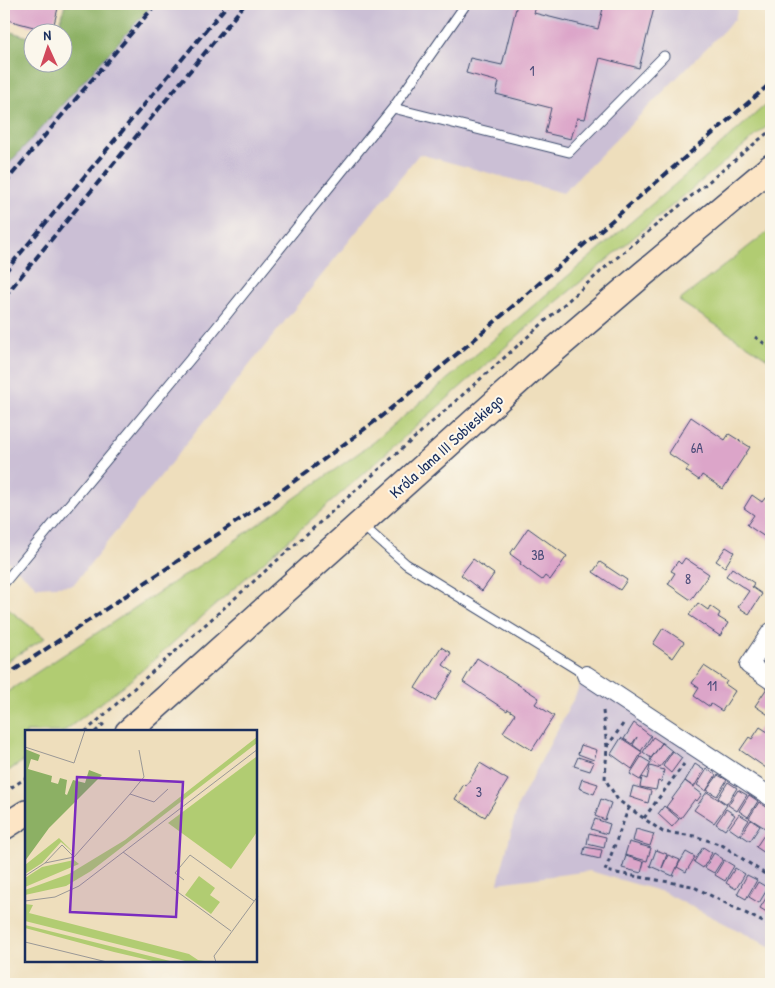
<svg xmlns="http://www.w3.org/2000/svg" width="775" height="988" viewBox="0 0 775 988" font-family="'Patrick Hand',sans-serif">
	<rect width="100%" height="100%" fill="#fbf7ec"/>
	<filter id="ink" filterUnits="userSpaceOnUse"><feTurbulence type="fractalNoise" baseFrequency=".02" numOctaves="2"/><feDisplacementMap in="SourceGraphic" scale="10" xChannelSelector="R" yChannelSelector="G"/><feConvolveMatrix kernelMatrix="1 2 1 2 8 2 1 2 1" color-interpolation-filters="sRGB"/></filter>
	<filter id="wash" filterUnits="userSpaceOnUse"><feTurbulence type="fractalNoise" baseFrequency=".0096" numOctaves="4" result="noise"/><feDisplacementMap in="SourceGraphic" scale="20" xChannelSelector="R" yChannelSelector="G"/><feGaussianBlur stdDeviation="1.12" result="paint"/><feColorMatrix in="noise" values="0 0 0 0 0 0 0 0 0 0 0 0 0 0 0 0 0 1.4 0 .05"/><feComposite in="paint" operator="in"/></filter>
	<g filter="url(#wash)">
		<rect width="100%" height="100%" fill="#eedebc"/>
		<path fill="#cbbfd5" d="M153 4H739L735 19 563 193 419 154 73 585 37 587 4 558V169Z
			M586 675 771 788V947L663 892 590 871 498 883 518 805Z"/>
		<path fill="#b1cc72" stroke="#667e68" d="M771 100V123L547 310 131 680 63 732H26V759L4 774V694L206 561 374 442 701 162Z
			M771 229V361L679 301Z
			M7 608 45 638 4 663V609Z"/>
		<path fill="#8cb064" stroke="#547061" d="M65 4H153L4 169V30L32 38V62H62V32H57Z"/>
		<g id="blocks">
			<path fill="#dca5c9" d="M4 4H59L52 32 4 19Z
				M517 4H537L534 13 598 29 604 4H655L639 68 600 58 585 119 577 118 571 139 545 133 551 108 496 94 499 82 466 73 470 58 502 65Z
				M691 417 725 440 729 434 750 447 723 489 702 475 699 480 686 471 689 467 668 453Z
				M752 495 762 502 765 498 771 502V541L747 525 754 515 744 508Z
				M528 528 567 556 550 580 545 576 542 580 520 564 521 562 510 554Z
				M726 547 734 552 725 567 716 561Z
				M685 558 709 574 691 600 668 584 675 573 671 571 678 561 681 564Z
				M473 559 494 574 482 591 461 575Z
				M600 562 627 580 620 590 593 572Z
				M732 568 754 583 752 587 762 594 749 614 738 607 749 591 726 576Z
				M698 603 708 610 710 606 720 613 718 617 728 623 720 636 689 615Z
				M663 628 684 642 673 658 653 644Z
				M441 647 451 653 443 665 453 672 435 701 415 688Z
				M477 658 539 698 535 704 554 716 532 750 503 732 515 714 508 709 507 711 463 682Z
				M704 666 727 681 725 684 735 691 722 711 711 704 710 707 694 696 699 688 692 683Z
				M769 685 771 686 770 716 755 706Z
				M634 723 651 736 641 751 633 745 637 737 632 744 624 739Z
				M760 727 771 734V766L769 770 740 750 749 737 752 739Z
				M653 737 662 743 651 758 643 752Z
				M621 738 642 752 632 769 611 754Z
				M662 743 672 751 660 767 650 760Z
				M581 745 597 750 594 760 578 754Z
				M673 751 682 758 671 773 663 766Z
				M578 757 594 762 590 771 574 766Z
				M641 757 651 763 640 780 630 774Z
				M480 763 508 780 485 817 455 799 464 784 466 786Z
				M695 764 704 770 694 787 685 781Z
				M650 766 664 770 661 782 658 781 656 790 640 787 642 777 647 779Z
				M707 769 716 775 706 791 697 785Z
				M718 775 727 780 717 796 707 790Z
				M582 779 598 784 594 794 579 788Z
				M685 781 702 794 697 801 695 799 681 818 666 807Z
				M728 782 737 788 727 804 718 798Z
				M633 786 651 791 648 803 630 797Z
				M738 790 747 795 737 811 728 805Z
				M707 792 727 805 714 823 694 810Z
				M749 795 758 801 748 817 739 811Z
				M601 799 611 803 605 820 595 816Z
				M759 802 771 810V825L768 830 749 818Z
				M664 806 679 819 672 827 658 814Z
				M726 809 735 815 725 830 716 824Z
				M739 814 749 820 739 835 729 828Z
				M595 819 610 824 607 834 591 829Z
				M751 820 760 826 750 841 741 835Z
				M636 829 654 834 650 846 633 841Z
				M766 832 771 835V843L765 853 756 847Z
				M589 833 606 837 604 848 587 844Z
				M629 842 651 848 647 861 625 855Z
				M585 847 602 850 600 859 583 855Z
				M703 847 712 853 703 868 694 862Z
				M656 850 667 854 662 868 668 855 680 860 673 876 650 866Z
				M686 852 695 857 686 872 677 867Z
				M714 853 723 859 714 873 705 868Z
				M626 856 644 862 641 873 622 868Z
				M724 860 734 866 725 881 715 875Z
				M735 868 745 874 736 889 726 883Z
				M747 875 757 880 746 899 737 894Z
				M758 882 768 888 759 903 749 897Z
				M771 890V912L770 914 760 908Z"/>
		</g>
	</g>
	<g filter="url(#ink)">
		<use href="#blocks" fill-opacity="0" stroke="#3b496c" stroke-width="1"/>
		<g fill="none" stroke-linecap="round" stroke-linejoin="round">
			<g stroke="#3b496c" stroke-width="11">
				<path id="lane" d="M393 108 466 4
					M362 525 406 564 586 675
					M4 583 212 333 393 108 569 152 664 56"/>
			</g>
			<g stroke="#3b496c" stroke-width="20">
				<path id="street" d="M771 632 749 665 771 680
					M586 675 771 797"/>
			</g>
			<g stroke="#3b496c" stroke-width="28">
				<path id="secondary" d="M128 732 538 364 643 274 771 167
					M4 827 26 813"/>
			</g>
			<path stroke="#3b496c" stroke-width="3" stroke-dasharray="4 4" stroke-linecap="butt" d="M770 239 771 240
				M755 337 771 348
				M603 711 607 747
				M623 724 607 747 605 779 618 800 663 832 694 836 722 845 771 878
				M85 732 608 265 771 130
				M95 732 105 723
				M4 792 26 778
				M629 807 605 871 692 886 771 926
				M644 818 684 764"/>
			<use href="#lane" stroke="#fff" stroke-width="9"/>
			<use href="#street" stroke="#fff" stroke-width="18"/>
			<use href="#secondary" stroke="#fde5c5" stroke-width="25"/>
			<path stroke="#1b2f5e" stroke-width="4" stroke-dasharray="8 4" stroke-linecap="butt" d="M4 184 156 4
				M4 273 228 4
				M4 297 245 4
				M4 677 269 500 378 419 469 344 771 83"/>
		</g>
	</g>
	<g text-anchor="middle" stroke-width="4" stroke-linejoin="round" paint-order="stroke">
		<g font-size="14" fill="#4b4c79">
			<text x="532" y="76">1</text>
			<text x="697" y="453">6A</text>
			<text x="538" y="560">3B</text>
			<text x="688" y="584">8</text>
			<text x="712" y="691">11</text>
			<text x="479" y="797">3</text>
		</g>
		<g font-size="16" fill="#1b2f5e" stroke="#fbf7ec">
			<text transform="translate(446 446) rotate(-42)" y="6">Króla Jana III Sobieskiego</text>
		</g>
	</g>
	<g transform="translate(25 730)">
		<rect width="232" height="232" fill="#eedebc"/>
		<path d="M232 7V13L66 141 41 156 0 165V160L44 144 100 110ZM231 27 232 102 206 139 143 93ZM34 108 50 124 36 112 17 133 0 144V135ZM49 130 54 134 0 157V148L17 137ZM174 146 190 158 185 165 195 172 186 184 160 165ZM0 174 8 175 4 183 164 224 173 230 186 232H164L0 191ZM0 195 149 232H132L89 222 0 198Z" fill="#b1cc72"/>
		<path d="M0 19 15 25 13 31 6 29 3 39 27 46 26 52 33 54 35 48 42 50 40 64 42 65 48 50 60 53 64 40 77 45 24 98 0 131Z" fill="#8cb064"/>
		<path fill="none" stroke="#9a9896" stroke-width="1" d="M0 17 49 33 60 0M105 64 119 47 114 20M98 122 206 201M20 133 37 115 49 127 105 64 129 72 143 59M0 146 20 133 49 127M159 150 150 143 165 125 229 171M0 171 30 167 54 156 233 19M0 212 82 232M191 232 189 226 233 166"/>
		<path fill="#7b2cbf" fill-opacity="0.15" stroke="#7b2cbf" stroke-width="2.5" d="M52 47 158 52 151 187 45 182Z"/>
		<rect width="232" height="232" fill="none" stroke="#1b2f5e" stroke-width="2.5"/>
	</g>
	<rect width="775" height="988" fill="none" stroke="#fbf7ec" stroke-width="20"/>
	<g transform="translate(48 48) rotate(357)"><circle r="24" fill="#fbf7ec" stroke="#a1a7b3"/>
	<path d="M0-4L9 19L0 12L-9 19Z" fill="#d1495b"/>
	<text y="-8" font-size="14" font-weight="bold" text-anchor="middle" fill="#1b2f5e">N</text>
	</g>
</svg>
